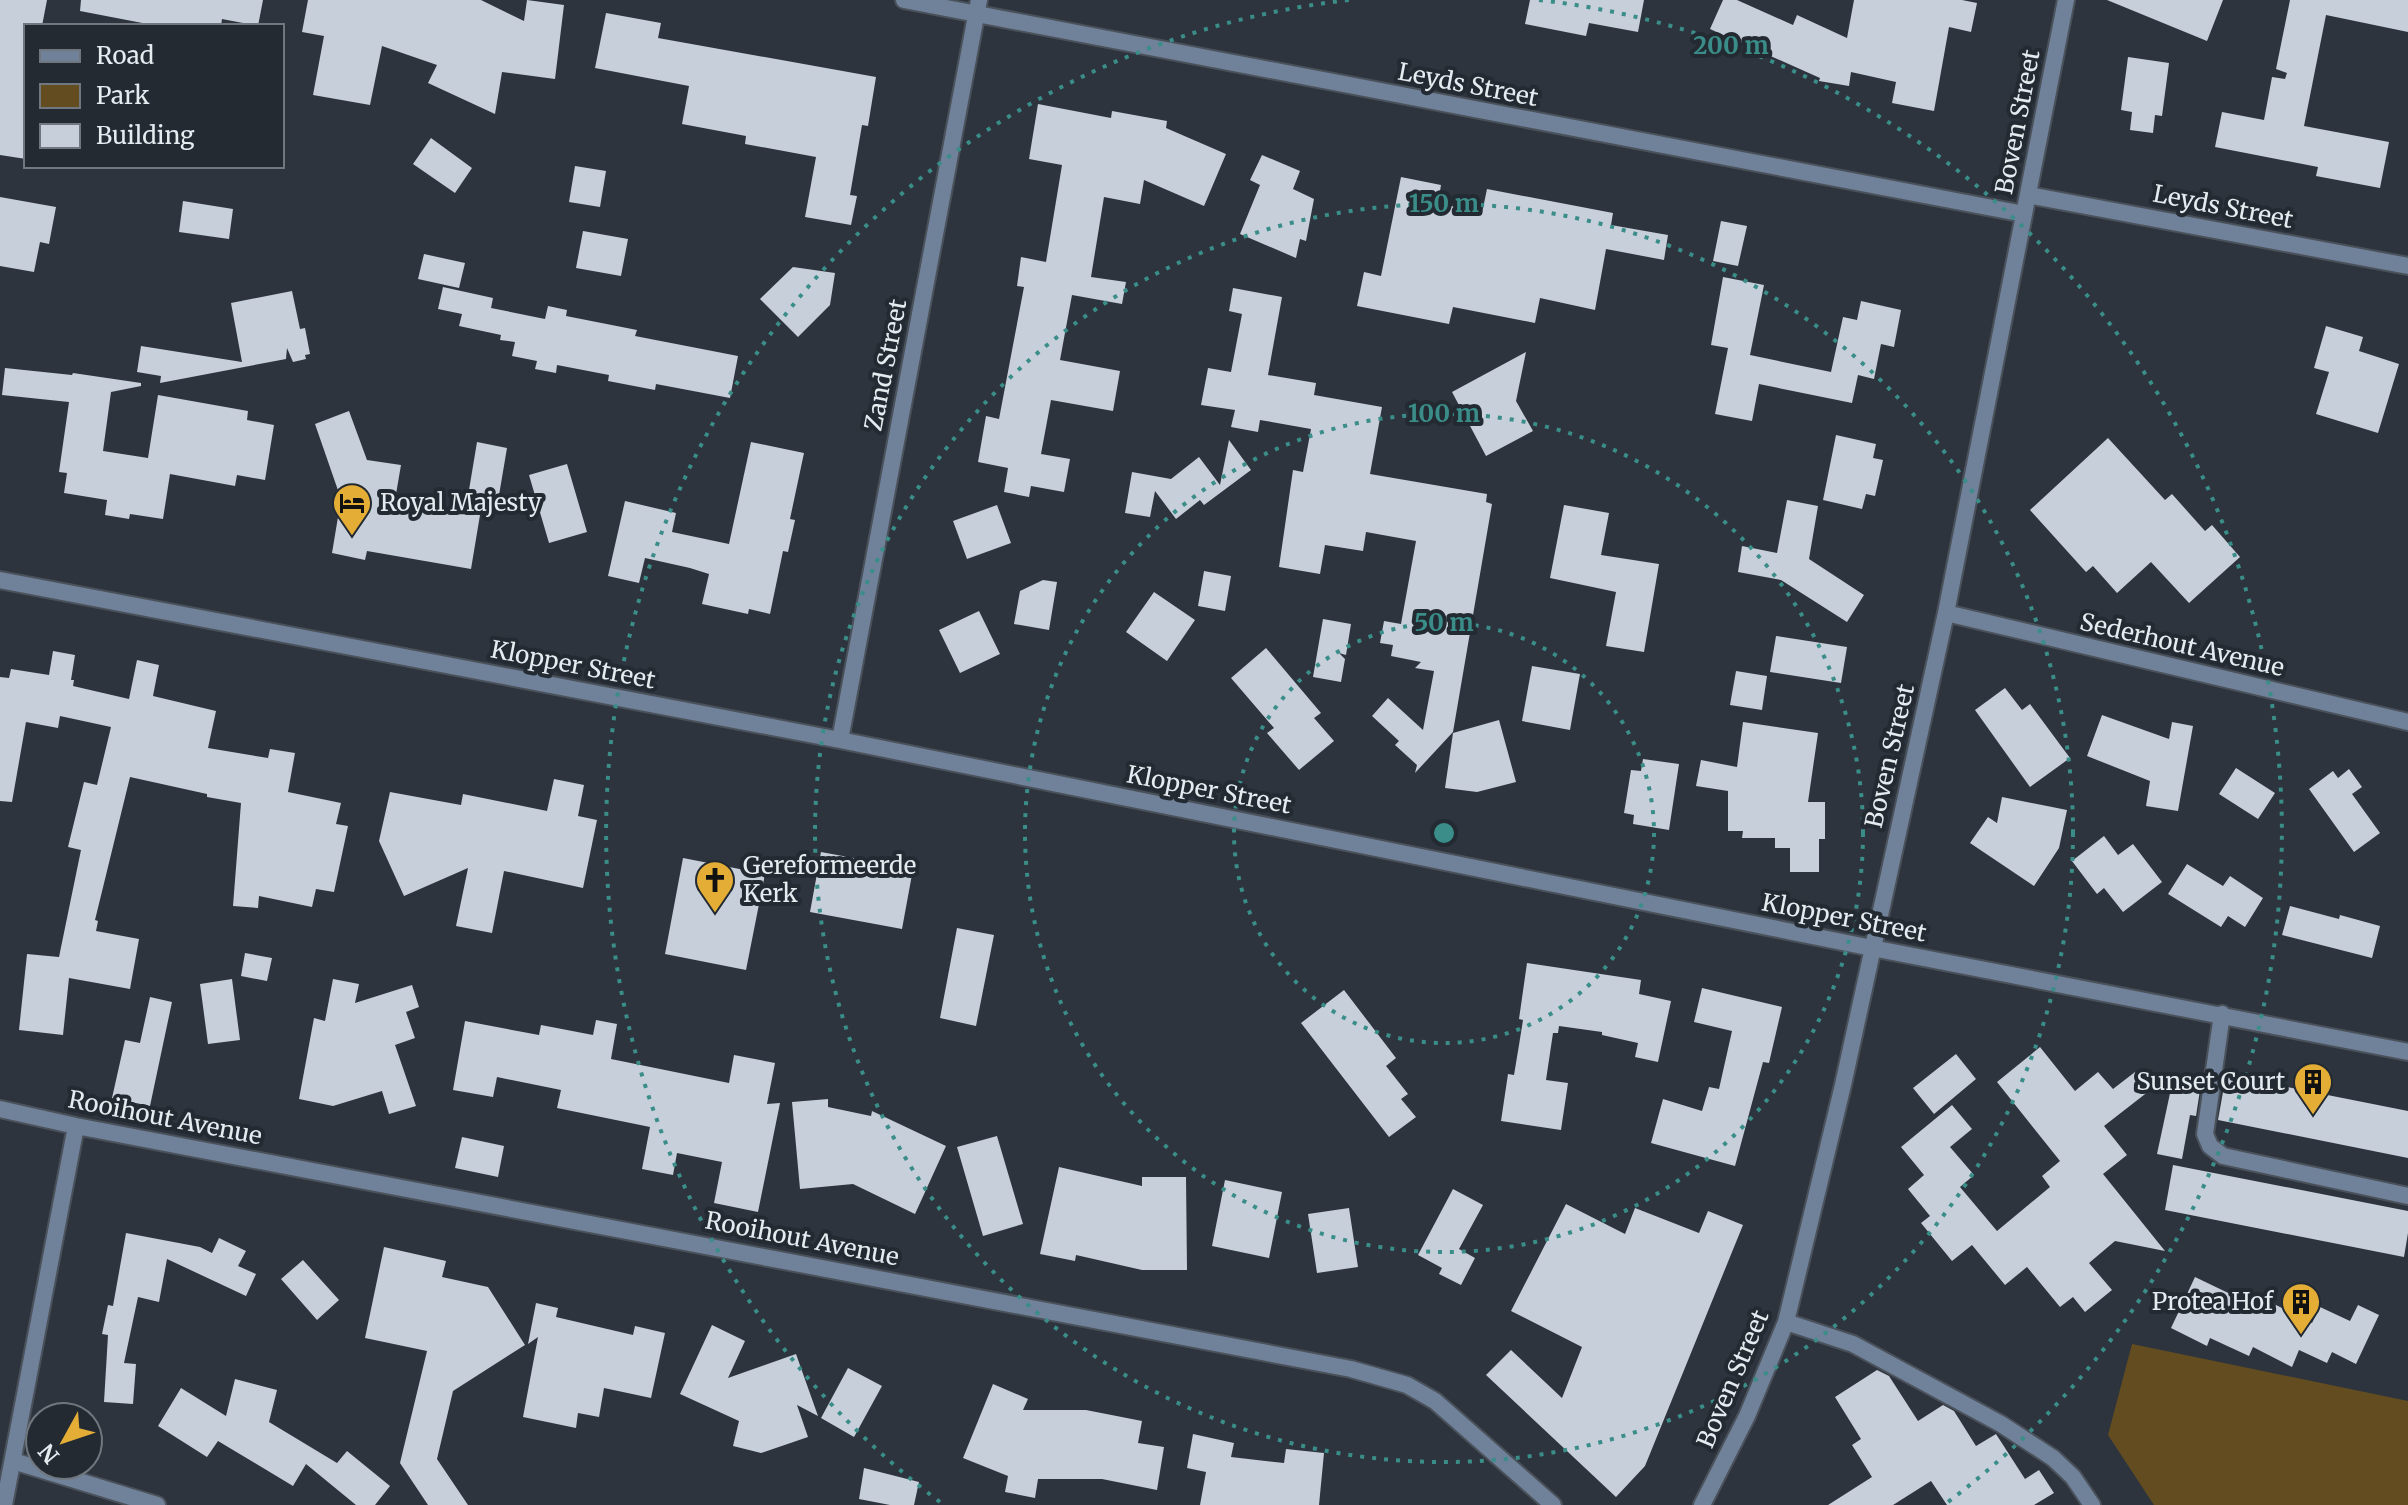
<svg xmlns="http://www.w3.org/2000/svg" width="2408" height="1505" viewBox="0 0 2408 1505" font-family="Merriweather,serif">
	<rect width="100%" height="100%" fill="#2d343d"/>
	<path fill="#634d20" d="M2132 1344 2408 1401V1505H2154L2108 1435Z"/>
	<path fill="#c7cfda" d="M0 0H47L42 26H26V159L0 155Z
		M81 0H263L258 26 222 19 221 26H158L80 11Z
		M308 0H481L524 21 527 0 564 5 555 79 502 72 495 114 428 83 437 65 382 46 370 105 313 95 324 36 302 32Z
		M1530 0H1644L1638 32 1589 23 1586 36 1525 24Z
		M1723 0H1737L1793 25 1797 15 1847 38 1854 0H1962L1977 3 1971 32 1949 27 1934 111 1892 103 1896 82 1851 72 1849 86 1819 81 1820 78 1710 29Z
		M2107 0H2223L2207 41Z
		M2290 0H2408V32L2326 15 2304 126 2389 142 2380 188 2316 176 2318 167 2215 147 2222 112 2264 120 2272 77 2285 79 2287 73 2276 69Z
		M606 13 661 23 658 38 876 77 868 126 862 125 850 195 857 196 851 225 805 217 816 157 745 144 746 136 682 124 689 86 595 68Z
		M2128 57 2169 63 2162 116 2155 115 2153 133 2130 130 2132 112 2121 110Z
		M1038 104 1111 118 1112 111 1167 121 1166 128 1226 154 1204 206 1144 180 1140 204 1104 197 1091 277 1126 282 1122 304 1072 295 1060 360 1120 371 1113 411 1051 400 1041 454 1070 459 1064 492 1031 486 1029 497 1004 492 1008 468 978 462 986 416 999 419 1024 287 1017 286 1021 257 1046 262 1062 165 1029 159Z
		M431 138 472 168 455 193 413 164Z
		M1262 155 1300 171 1293 189 1314 199 1306 241 1300 239 1296 258 1240 234 1260 185 1250 180Z
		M575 166 606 171 600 207 569 202Z
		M1401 177 1441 185 1438 203 1482 213 1487 189 1613 213 1611 225 1668 235 1664 260 1606 249 1595 310 1540 298 1535 323 1453 307 1449 324 1357 306 1364 272 1381 276Z
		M0 197 56 207 49 244 40 242 34 272 0 266Z
		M183 201 233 209 229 239 179 232Z
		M1721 221 1747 226 1738 266 1713 261Z
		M583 231 628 239 621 276 576 268Z
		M424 254 465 263 459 288 418 279Z
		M793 267 835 273 830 305 798 337 760 299Z
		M1723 277 1764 285 1750 355 1831 372 1843 317 1857 320 1861 301 1901 310 1894 347 1881 344 1874 379 1858 375 1852 403 1759 384 1752 421 1715 414 1728 348 1711 345Z
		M443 287 493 298 491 308 545 319 548 306 567 310 566 316 637 330 635 336 738 356 730 398 656 384 655 390 608 381 609 375 557 365 556 373 535 369 537 361 512 356 515 342 500 340 501 335 459 326 462 314 438 309Z
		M1233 288 1282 297 1268 375 1316 383 1314 395 1382 407 1370 474 1487 494 1486 502 1492 504 1453 732 1415 773 1417 765 1395 745 1399 741 1372 716 1388 698 1423 730 1434 671 1415 668 1421 662 1391 656 1393 645 1380 643 1384 621 1401 624 1416 541 1366 532 1363 551 1325 545 1320 574 1279 567 1293 470 1303 472 1311 429 1260 420 1258 432 1231 427 1235 410 1201 405 1208 368 1231 372 1242 314 1229 311Z
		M292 291 300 329 305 328 310 354 305 355 306 359 293 362 287 348 286 359 160 383 161 376 137 372 141 346 242 362 231 303Z
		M2326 326 2363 337 2359 351 2399 364 2378 433 2316 414 2329 372 2314 368Z
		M1526 352 1516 401 1533 431 1486 456 1452 392Z
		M5 368 72 375 73 373 141 383V386L111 392 103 451 148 458 158 395 248 411 247 420 274 425 265 480 237 475 235 486 170 474 163 519 130 514 129 519 105 515 107 500 64 493 67 473 59 472 69 402 2 395Z
		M349 411 367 460 401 465 395 500 480 515 471 569 367 551 365 560 332 553 341 499 315 424Z
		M1836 435 1876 444 1873 458 1883 460 1875 496 1866 494 1862 509 1823 500Z
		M2108 438 2165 500 2172 494 2205 531 2212 525 2240 557 2189 603 2151 562 2117 593 2093 566 2086 572 2030 510Z
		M1229 440 1251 470 1204 505 1200 500 1176 519 1155 491 1150 517 1125 513 1132 472 1171 479 1199 457 1220 485Z
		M477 442 507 448 497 507 467 502Z
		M751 442 804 453 790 519 795 520 788 552 783 551 770 614 749 609 748 614 702 604 709 574 690 568 645 558 639 583 608 576 625 501 676 513 672 532 729 544Z
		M567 464 587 532 549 543 529 475Z
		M1787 500 1818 506 1809 559 1864 595 1847 622 1781 580 1738 572 1742 546 1777 553Z
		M997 505 1011 543 967 559 953 521Z
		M1564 505 1609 513 1601 555 1659 564 1644 652 1606 646 1616 592 1550 578Z
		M1204 571 1231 576 1225 611 1198 606Z
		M1043 580 1057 582 1049 630 1014 624 1020 591Z
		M1154 592 1195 620 1167 661 1126 632Z
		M979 611 1000 654 960 673 939 630Z
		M1323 619 1351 624 1346 655 1339 653 1345 659 1341 682 1313 677Z
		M1776 636 1847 647 1841 683 1770 672Z
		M1266 648 1321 713 1314 718 1334 741 1299 770 1267 733 1274 728 1231 678Z
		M53 651 75 655 71 680H74L73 686 129 699 137 660 159 665 153 696 216 711 208 748 268 758 270 749 295 753 288 792 341 803 336 824 348 826 334 892 316 889 312 907 259 896 258 908 233 906 241 803 207 797V794L130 777 95 920 98 921 96 931 139 939 130 989 69 978 63 1035 19 1030 27 954 59 957 81 850 68 847 84 782 97 785 111 727 60 716 58 728 26 722 12 802 0 801V677L9 678 11 669 49 675Z
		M1532 666 1580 674 1570 730 1522 721Z
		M1736 671 1767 676 1762 710 1730 705Z
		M2005 688 2022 710 2030 704 2070 758 2030 787 1975 710Z
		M2102 715 2169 739 2172 722 2193 726 2178 811 2146 806 2150 781 2087 756Z
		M1499 720 1516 782 1477 792 1445 788 1453 733Z
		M1743 722 1818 733 1808 802H1825V839H1819V872H1790V848H1775V838H1742L1743 831H1728V791L1696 786 1701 760 1737 767Z
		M1643 759 1679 764 1669 830 1633 824 1634 815 1624 813 1631 770 1641 771Z
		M2236 768 2275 793 2258 819 2219 794Z
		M2349 769 2362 787 2352 794 2380 833 2354 852 2309 789 2333 771 2338 778Z
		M554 779 584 785 578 816 597 820 583 888 504 871 492 933 456 926 468 868 404 896 379 841 390 792 461 805 463 794 547 811Z
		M2002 797 2067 810 2059 848 2034 886 1970 843 1988 817 1997 823Z
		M2104 836 2118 855 2133 844 2162 882 2123 912 2104 888 2097 894 2072 861Z
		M821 852 913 869 902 929 810 912Z
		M683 858 765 874 746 970 665 954Z
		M2187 864 2223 886 2230 876 2263 898 2245 927 2228 916 2221 927 2168 894Z
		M2290 906 2339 919 2340 915 2380 926 2372 958 2282 935Z
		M957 928 994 935 976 1026 940 1018Z
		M245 953 272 958 267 981 241 976Z
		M1527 963 1641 980 1639 994 1671 1001 1658 1062 1635 1057 1638 1043 1602 1035V1032L1559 1026 1558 1033H1553L1546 1080 1568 1083 1561 1130 1501 1121 1508 1074 1514 1075 1519 1045 1523 1020 1519 1019Z
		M232 979 240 1040 208 1044 200 984Z
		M333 979 359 984 355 1003 412 985 419 1007 406 1012 415 1038 395 1045 416 1106 389 1114 382 1091 333 1106 299 1099 314 1018 325 1021Z
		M1702 988 1782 1007 1769 1063 1763 1062 1735 1166 1651 1143 1663 1099 1702 1111 1709 1087 1719 1089 1732 1031 1694 1022Z
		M1344 990 1396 1058 1386 1066 1408 1094 1401 1099 1416 1117 1389 1137 1301 1023Z
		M150 997 172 1002 150 1106 112 1098 125 1040 140 1043Z
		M596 1020 617 1024 611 1059 729 1083 734 1055 775 1063 767 1104 780 1103 758 1212 714 1203 722 1162 677 1153 673 1175 642 1169 650 1127 557 1108 561 1090 497 1077 493 1097 453 1090 465 1021 539 1035 541 1025 593 1035Z
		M2040 1047 2075 1091 2098 1072 2113 1089 2135 1072 2149 1091 2104 1126 2127 1155 2103 1174 2165 1251 2115 1241 2089 1263 2112 1290 2085 1312 2073 1297 2060 1307 2027 1267 2005 1285 1972 1245 1952 1261 1921 1223 1930 1216 1908 1189 1924 1175 1901 1147 1952 1105 1972 1129 1950 1147 1974 1175 1960 1187 1997 1231 2050 1187 2042 1176 2060 1161 1997 1082Z
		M1956 1054 1976 1079 1934 1114 1913 1088Z
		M2226 1075 2408 1111V1158L2218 1120Z
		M2172 1084 2200 1090 2196 1116 2190 1115 2182 1159 2157 1154Z
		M828 1099V1107L871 1116 872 1111 946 1146 915 1214 853 1184 800 1189 792 1102Z
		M997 1136 1023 1224 983 1236 957 1147Z
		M462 1137 504 1146 498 1177 455 1168Z
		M2173 1165 2408 1211V1233L2404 1257 2165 1210Z
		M1059 1167 1142 1186V1177H1186L1187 1270H1142L1076 1255 1075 1261 1040 1254Z
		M1225 1180 1282 1192 1269 1258 1212 1246Z
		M1453 1189 1483 1205 1459 1249 1475 1258 1461 1285 1439 1274 1442 1268 1418 1255Z
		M1566 1204 1625 1234 1635 1208 1699 1233 1708 1211 1743 1225 1645 1466 1616 1497 1486 1375 1511 1350 1562 1398 1582 1347 1511 1311Z
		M1349 1208 1358 1267 1317 1273 1308 1214Z
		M126 1233 200 1247 212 1253 219 1238 246 1251 238 1266 256 1274 246 1296 167 1259 159 1302 138 1297 124 1363 136 1364 133 1404 104 1402 108 1335 102 1334 108 1305 113 1306Z
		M384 1247 446 1261 442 1277 488 1287 525 1345 453 1391 437 1459 468 1505H428L400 1463 427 1351 365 1338Z
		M303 1260 339 1300 317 1320 281 1279Z
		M2195 1277 2272 1314 2276 1305 2312 1323 2320 1307 2350 1321 2358 1305 2379 1315 2356 1364 2332 1352 2327 1363 2299 1350 2292 1367 2253 1347 2249 1356 2210 1338 2207 1346 2171 1328Z
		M536 1303 558 1308 556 1317 633 1335 635 1326 665 1333 651 1398 604 1388 599 1417 578 1413 576 1428 523 1417 538 1337 528 1344Z
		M712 1325 745 1341 728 1378 796 1354 818 1416 797 1405 808 1437 761 1453 733 1446 739 1421 680 1394Z
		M848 1368 882 1386 854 1437 821 1418Z
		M1877 1370 1889 1376 1918 1421 1943 1405 1954 1411 1976 1446 1996 1434 2025 1479 2039 1470 2054 1493 2034 1505H1947L1931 1481 1893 1505H1828L1872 1477 1852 1445 1861 1439 1835 1397Z
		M235 1379 277 1390 269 1422 337 1463 347 1451 390 1486 375 1505H356L306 1464 293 1486 218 1441 207 1457 158 1426 181 1388 226 1416Z
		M993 1384 1028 1399 1023 1410H1086L1142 1421 1138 1443 1164 1447 1157 1490 1102 1479H1038L1035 1498 1005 1492 1008 1476 963 1458Z
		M1193 1434 1234 1443 1231 1457 1284 1463 1286 1449 1324 1453 1319 1505H1200L1206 1472 1187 1468Z
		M864 1468 919 1482 914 1505H890L859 1499Z"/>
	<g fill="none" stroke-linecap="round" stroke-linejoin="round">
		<g stroke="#4b515a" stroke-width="20">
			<path id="street" d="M904 0 2024 214
				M2028 195 2408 266
				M0 580 840 740 1872 948 2408 1052
				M1946 613 2408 722
				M840 740 979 0
				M2222 1014 2205 1134 2210 1146 2223 1156 2408 1196
				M0 1109 76 1126 1351 1369 1407 1385 1435 1401 1553 1505
				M1786 1322 1853 1344 2001 1424 2053 1458 2073 1477 2092 1505
				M13 1461 157 1505
				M4 1505 76 1126
				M1702 1505 1747 1416 1786 1322 1843 1085 1946 613 2066 0"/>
		</g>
		<use href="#street" stroke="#6f829a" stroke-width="16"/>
	</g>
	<g fill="none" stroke="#3a8d88" stroke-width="4" stroke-dasharray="4 8">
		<circle cx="1444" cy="833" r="210"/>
		<circle cx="1444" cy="833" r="419"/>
		<circle cx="1444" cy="833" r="629"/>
		<path d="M940 1502A838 838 0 0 1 1349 0M1539 0A838 838 0 0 1 1948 1502"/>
	</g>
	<defs>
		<g id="hotel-pin" transform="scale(2)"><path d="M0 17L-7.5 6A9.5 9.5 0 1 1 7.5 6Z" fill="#e4ad35" stroke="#232a32"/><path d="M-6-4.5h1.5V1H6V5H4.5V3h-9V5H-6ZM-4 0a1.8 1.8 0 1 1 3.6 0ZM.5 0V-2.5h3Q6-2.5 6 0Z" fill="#111"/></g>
		<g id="church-pin" transform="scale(2)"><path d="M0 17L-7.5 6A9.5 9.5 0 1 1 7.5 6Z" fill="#e4ad35" stroke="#232a32"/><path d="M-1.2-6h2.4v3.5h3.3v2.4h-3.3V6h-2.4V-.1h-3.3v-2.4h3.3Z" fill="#111"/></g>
		<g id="building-pin" transform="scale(2)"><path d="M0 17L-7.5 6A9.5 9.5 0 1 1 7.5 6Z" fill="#e4ad35" stroke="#232a32"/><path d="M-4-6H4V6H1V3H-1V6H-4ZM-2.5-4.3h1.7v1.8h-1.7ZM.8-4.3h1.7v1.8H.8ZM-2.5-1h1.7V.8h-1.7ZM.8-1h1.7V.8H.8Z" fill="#111"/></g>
	</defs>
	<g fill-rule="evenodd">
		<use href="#hotel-pin" x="352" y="503"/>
		<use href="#church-pin" x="715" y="880"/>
		<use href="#building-pin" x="2313" y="1082"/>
		<use href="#building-pin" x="2301" y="1302"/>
	</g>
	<g text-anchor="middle" stroke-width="8" stroke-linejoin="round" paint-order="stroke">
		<g font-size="24" fill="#e6ebf0" stroke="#232a32">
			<text transform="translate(1468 85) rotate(11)" y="8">Leyds Street</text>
			<text transform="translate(2018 122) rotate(-79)" y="8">Boven Street</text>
			<text transform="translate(2223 207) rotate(11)" y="8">Leyds Street</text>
			<text transform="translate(886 365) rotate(-79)" y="8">Zand Street</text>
			<text transform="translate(2182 645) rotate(13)" y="8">Sederhout Avenue</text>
			<text transform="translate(573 665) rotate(11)" y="8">Klopper Street</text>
			<text transform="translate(1890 756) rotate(-77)" y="8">Boven Street</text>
			<text transform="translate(1209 790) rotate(11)" y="8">Klopper Street</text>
			<text transform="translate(1844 918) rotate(11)" y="8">Klopper Street</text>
			<text transform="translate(165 1118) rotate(11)" y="8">Rooihout Avenue</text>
			<text transform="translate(802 1239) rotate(11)" y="8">Rooihout Avenue</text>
			<text transform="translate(1733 1379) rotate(-67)" y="8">Boven Street</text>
		</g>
		<g font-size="24" fill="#e6ebf0" stroke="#232a32" text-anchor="start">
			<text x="380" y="511">Royal Majesty</text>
			<text x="743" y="874">Gereformeerde<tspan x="743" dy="28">Kerk</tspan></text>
			<text x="2285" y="1090" text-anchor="end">Sunset Court</text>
			<text x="2273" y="1310" text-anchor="end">Protea Hof</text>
		</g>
	</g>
	<circle cx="1444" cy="833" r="12" fill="#3a8d88" stroke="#232a32" stroke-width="4"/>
	<g font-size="24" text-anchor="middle" font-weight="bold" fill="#3a8d88" stroke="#232a32" stroke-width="8" stroke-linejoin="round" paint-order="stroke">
		<text x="1731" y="54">200 m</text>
		<text x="1444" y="212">150 m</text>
		<text x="1444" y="422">100 m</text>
		<text x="1444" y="631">50 m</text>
	</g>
	<rect x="24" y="24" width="260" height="144" fill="#232a32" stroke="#71777e" stroke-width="2"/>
	<rect x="40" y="50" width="40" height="12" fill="#6f829a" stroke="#71777e" stroke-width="2"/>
	<text x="96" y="64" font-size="24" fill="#e6ebf0">Road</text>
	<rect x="40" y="84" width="40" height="24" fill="#634d20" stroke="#71777e" stroke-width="2"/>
	<text x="96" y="104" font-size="24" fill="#e6ebf0">Park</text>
	<rect x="40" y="124" width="40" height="24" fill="#c7cfda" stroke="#71777e" stroke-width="2"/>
	<text x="96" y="144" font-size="24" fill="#e6ebf0">Building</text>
	<g transform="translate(64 1441) rotate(230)"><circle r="38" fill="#232a32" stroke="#71777e" stroke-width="2"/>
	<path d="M0-6L14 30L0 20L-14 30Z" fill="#e4ad35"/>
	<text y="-12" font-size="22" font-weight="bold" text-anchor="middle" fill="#e6ebf0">N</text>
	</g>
</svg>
